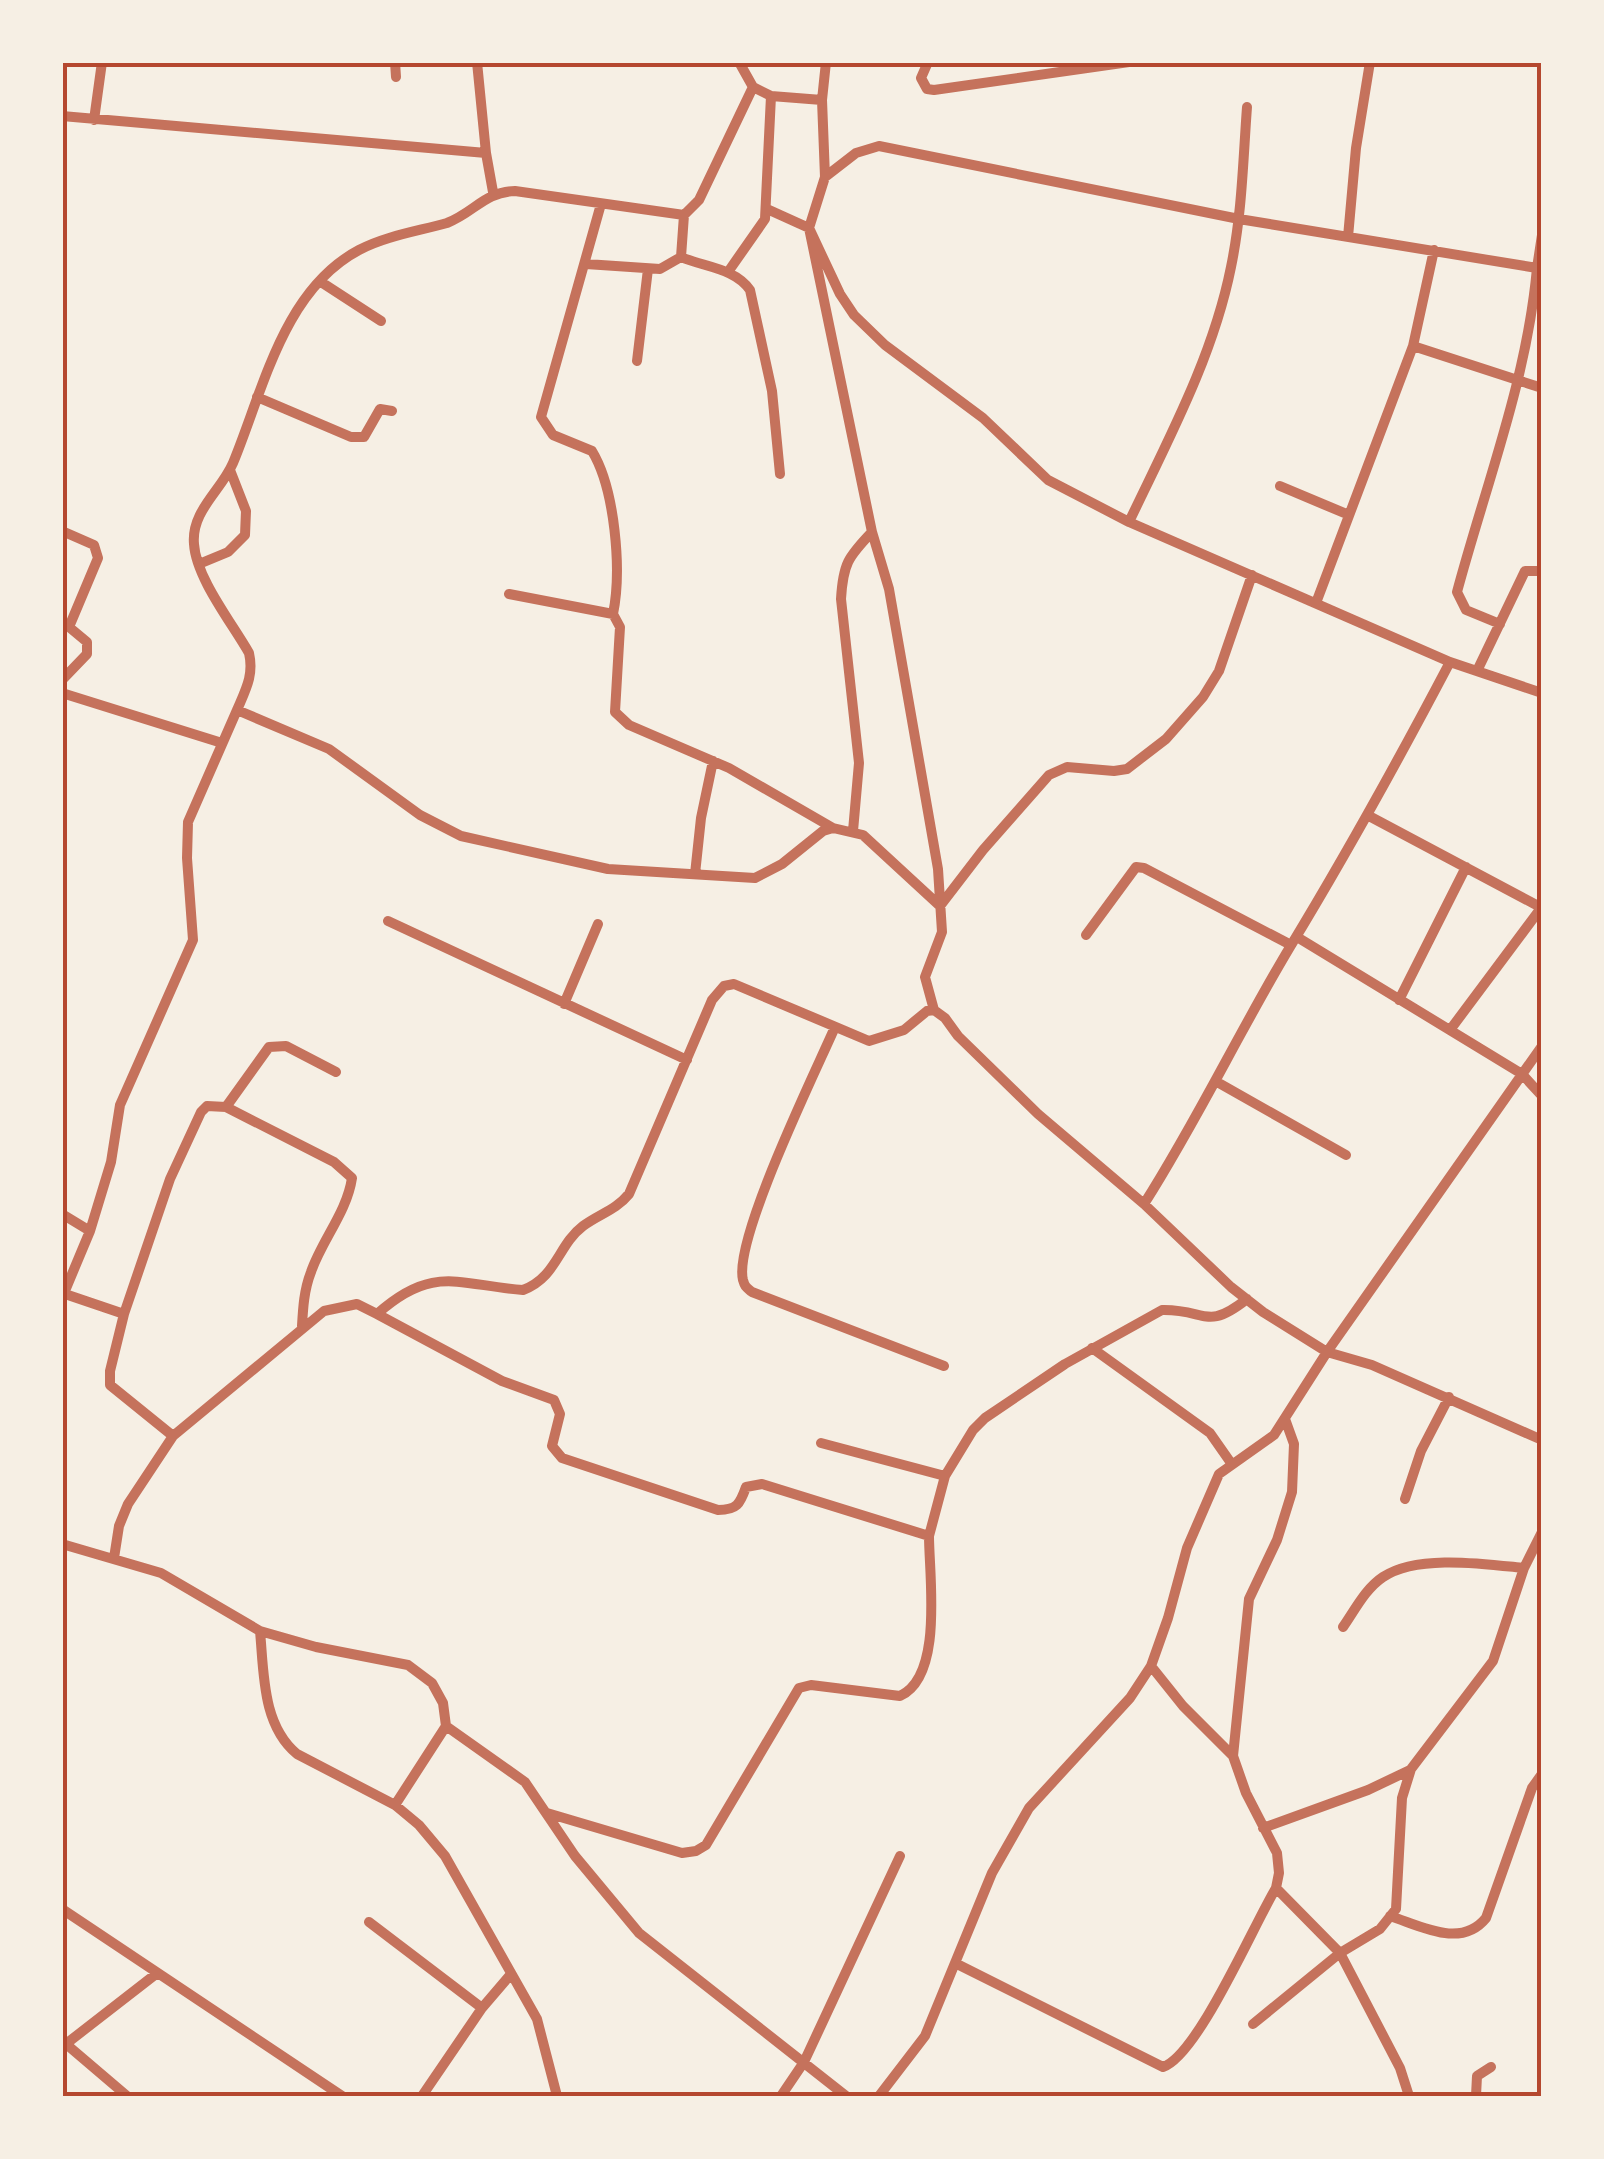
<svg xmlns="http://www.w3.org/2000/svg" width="1604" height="2159" viewBox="0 0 1604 2159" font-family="Georgia,serif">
	<rect width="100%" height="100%" fill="#f6efe4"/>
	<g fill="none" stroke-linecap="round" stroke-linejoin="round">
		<path stroke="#c5725c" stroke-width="10" d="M395 62 396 77
			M739 62 753 87
			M826 62 822 100 825 177 809 228 872 532 889 589 938 869 942 932 925 977 934 1010
			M928 62 921 78 927 89 934 90 1129 62
			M62 116 486 153 477 62
			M94 120 102 62
			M486 153 493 192
			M825 177 856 153 879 146 1239 219 1537 268 1542 235
			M601 204 541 417 553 435 592 451C615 489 622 570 613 614
			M767 209 809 228 840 294 854 315 885 345 983 418 1048 480 1129 522 1450 662 1542 693
			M684 215 681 257C704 267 735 268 750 290L772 391 780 474
			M1348 237 1356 148 1370 62
			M586 264 660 269 681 257
			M728 272 765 219 771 96
			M321 282 381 321
			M1413 346 1542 388
			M637 361 648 269
			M257 397 351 437H364L380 409 392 411
			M1280 486 1349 515
			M1129 522C1168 440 1213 357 1231 267 1242 214 1243 161 1247 107
			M62 531 94 545 98 558 69 627 87 642V654L62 680
			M199 564 228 552 245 535 246 511 230 470
			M509 594 613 614 620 627 615 712 629 725 729 768 833 828
			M1316 603 1413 346 1434 250
			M1500 624 1466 610 1457 592C1486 484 1527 380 1537 268
			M1477 671 1525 571H1542
			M62 693 222 743
			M237 710C246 689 254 675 249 653 232 623 196 578 194 544 191 511 221 491 233 463 263 391 283 290 359 250 385 236 419 231 447 223 475 212 484 192 515 191L684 215 699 200 753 87 771 96 822 100
			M1369 816 1542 908
			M853 831 859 763 841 599C843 564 848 557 872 532
			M695 874 701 818 713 761
			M388 921 687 1060
			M1086 935 1136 867 1144 868 1291 945
			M1297 937 1522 1074 1542 1096
			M1399 1000 1466 867
			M564 1004 598 924
			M835 1027C815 1073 733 1240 743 1280 745 1287 746 1287 752 1292L944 1366
			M1450 1030 1541 908
			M1217 1082 1346 1155
			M226 1107 334 1162 352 1178C347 1212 322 1240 311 1272 304 1290 303 1308 302 1326
			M1144 1204C1197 1121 1239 1032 1290 947 1347 853 1399 759 1450 662
			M62 1214 90 1231
			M65 1294 124 1314 170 1179 201 1112 207 1106 226 1107 269 1047 286 1046 336 1072
			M62 1298 90 1231 111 1162 120 1105 193 940 187 858 188 822 237 710 329 749 420 815 461 836 608 869 755 878 782 864 823 831 833 828 863 835 940 906 983 850 1049 775 1067 767 1114 771 1127 769 1166 739 1203 697 1219 671 1252 575
			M124 1314 110 1371V1385L173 1436
			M377 1314 502 1381 554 1400 560 1414 552 1446 562 1458 718 1510C737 1510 740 1504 746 1487L762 1484 929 1536 945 1476 973 1430 985 1418 1065 1364 1162 1310C1207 1309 1205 1332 1247 1299
			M1092 1348 1210 1433 1231 1463
			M821 1443 945 1476
			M1405 1499 1421 1451 1449 1397
			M62 1544 161 1573 260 1631C264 1673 262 1725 297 1754L395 1805 419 1825 445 1856 537 2019 557 2096
			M114 1558 119 1526 128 1504 173 1436 324 1311 357 1304 377 1314C433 1264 458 1285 523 1290 557 1277 558 1245 583 1226 599 1214 616 1210 629 1194L712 1000 724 986 734 984 869 1041 904 1030 927 1011 934 1010 945 1018 958 1036 1038 1114 1144 1204 1231 1287 1263 1312 1327 1352 1372 1365 1542 1440
			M1343 1627C1355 1610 1365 1589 1383 1577 1417 1554 1485 1564 1524 1568
			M260 1631 316 1647 408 1665 432 1683 443 1703 446 1726
			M1151 1666 1183 1706 1233 1756
			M395 1805 446 1726 525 1782 575 1856 639 1933 846 2096
			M547 1813 682 1853 696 1851 706 1845 799 1688 811 1685 900 1696C944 1676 929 1576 929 1536
			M1263 1828 1368 1790 1410 1770
			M1276 1888 1340 1953 1400 2068 1409 2096
			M62 1909 342 2096
			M1390 1916C1421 1926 1461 1949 1486 1918L1532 1788 1542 1774
			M369 1922 482 2008 511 1974
			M957 1964 1163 2067C1198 2055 1253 1926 1276 1888L1279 1873 1277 1853 1246 1793 1233 1756 1249 1599 1277 1540 1292 1492 1294 1444 1285 1419
			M1253 2024 1340 1953 1380 1929 1396 1909 1402 1798 1411 1769 1493 1661 1524 1568 1542 1532
			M66 2044 127 2096
			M62 2047 156 1974
			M422 2096 482 2008
			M781 2096 804 2062 900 1856
			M879 2096 925 2036 992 1873 1029 1808 1130 1698 1151 1666 1168 1618 1187 1548 1219 1474 1274 1435 1327 1352 1542 1046
			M1476 2096 1477 2076 1491 2067"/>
	</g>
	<rect width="1604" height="2159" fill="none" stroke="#f6efe4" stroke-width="130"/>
	<rect x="65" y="65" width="1474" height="2029" fill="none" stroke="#b5482f" stroke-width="4"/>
</svg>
